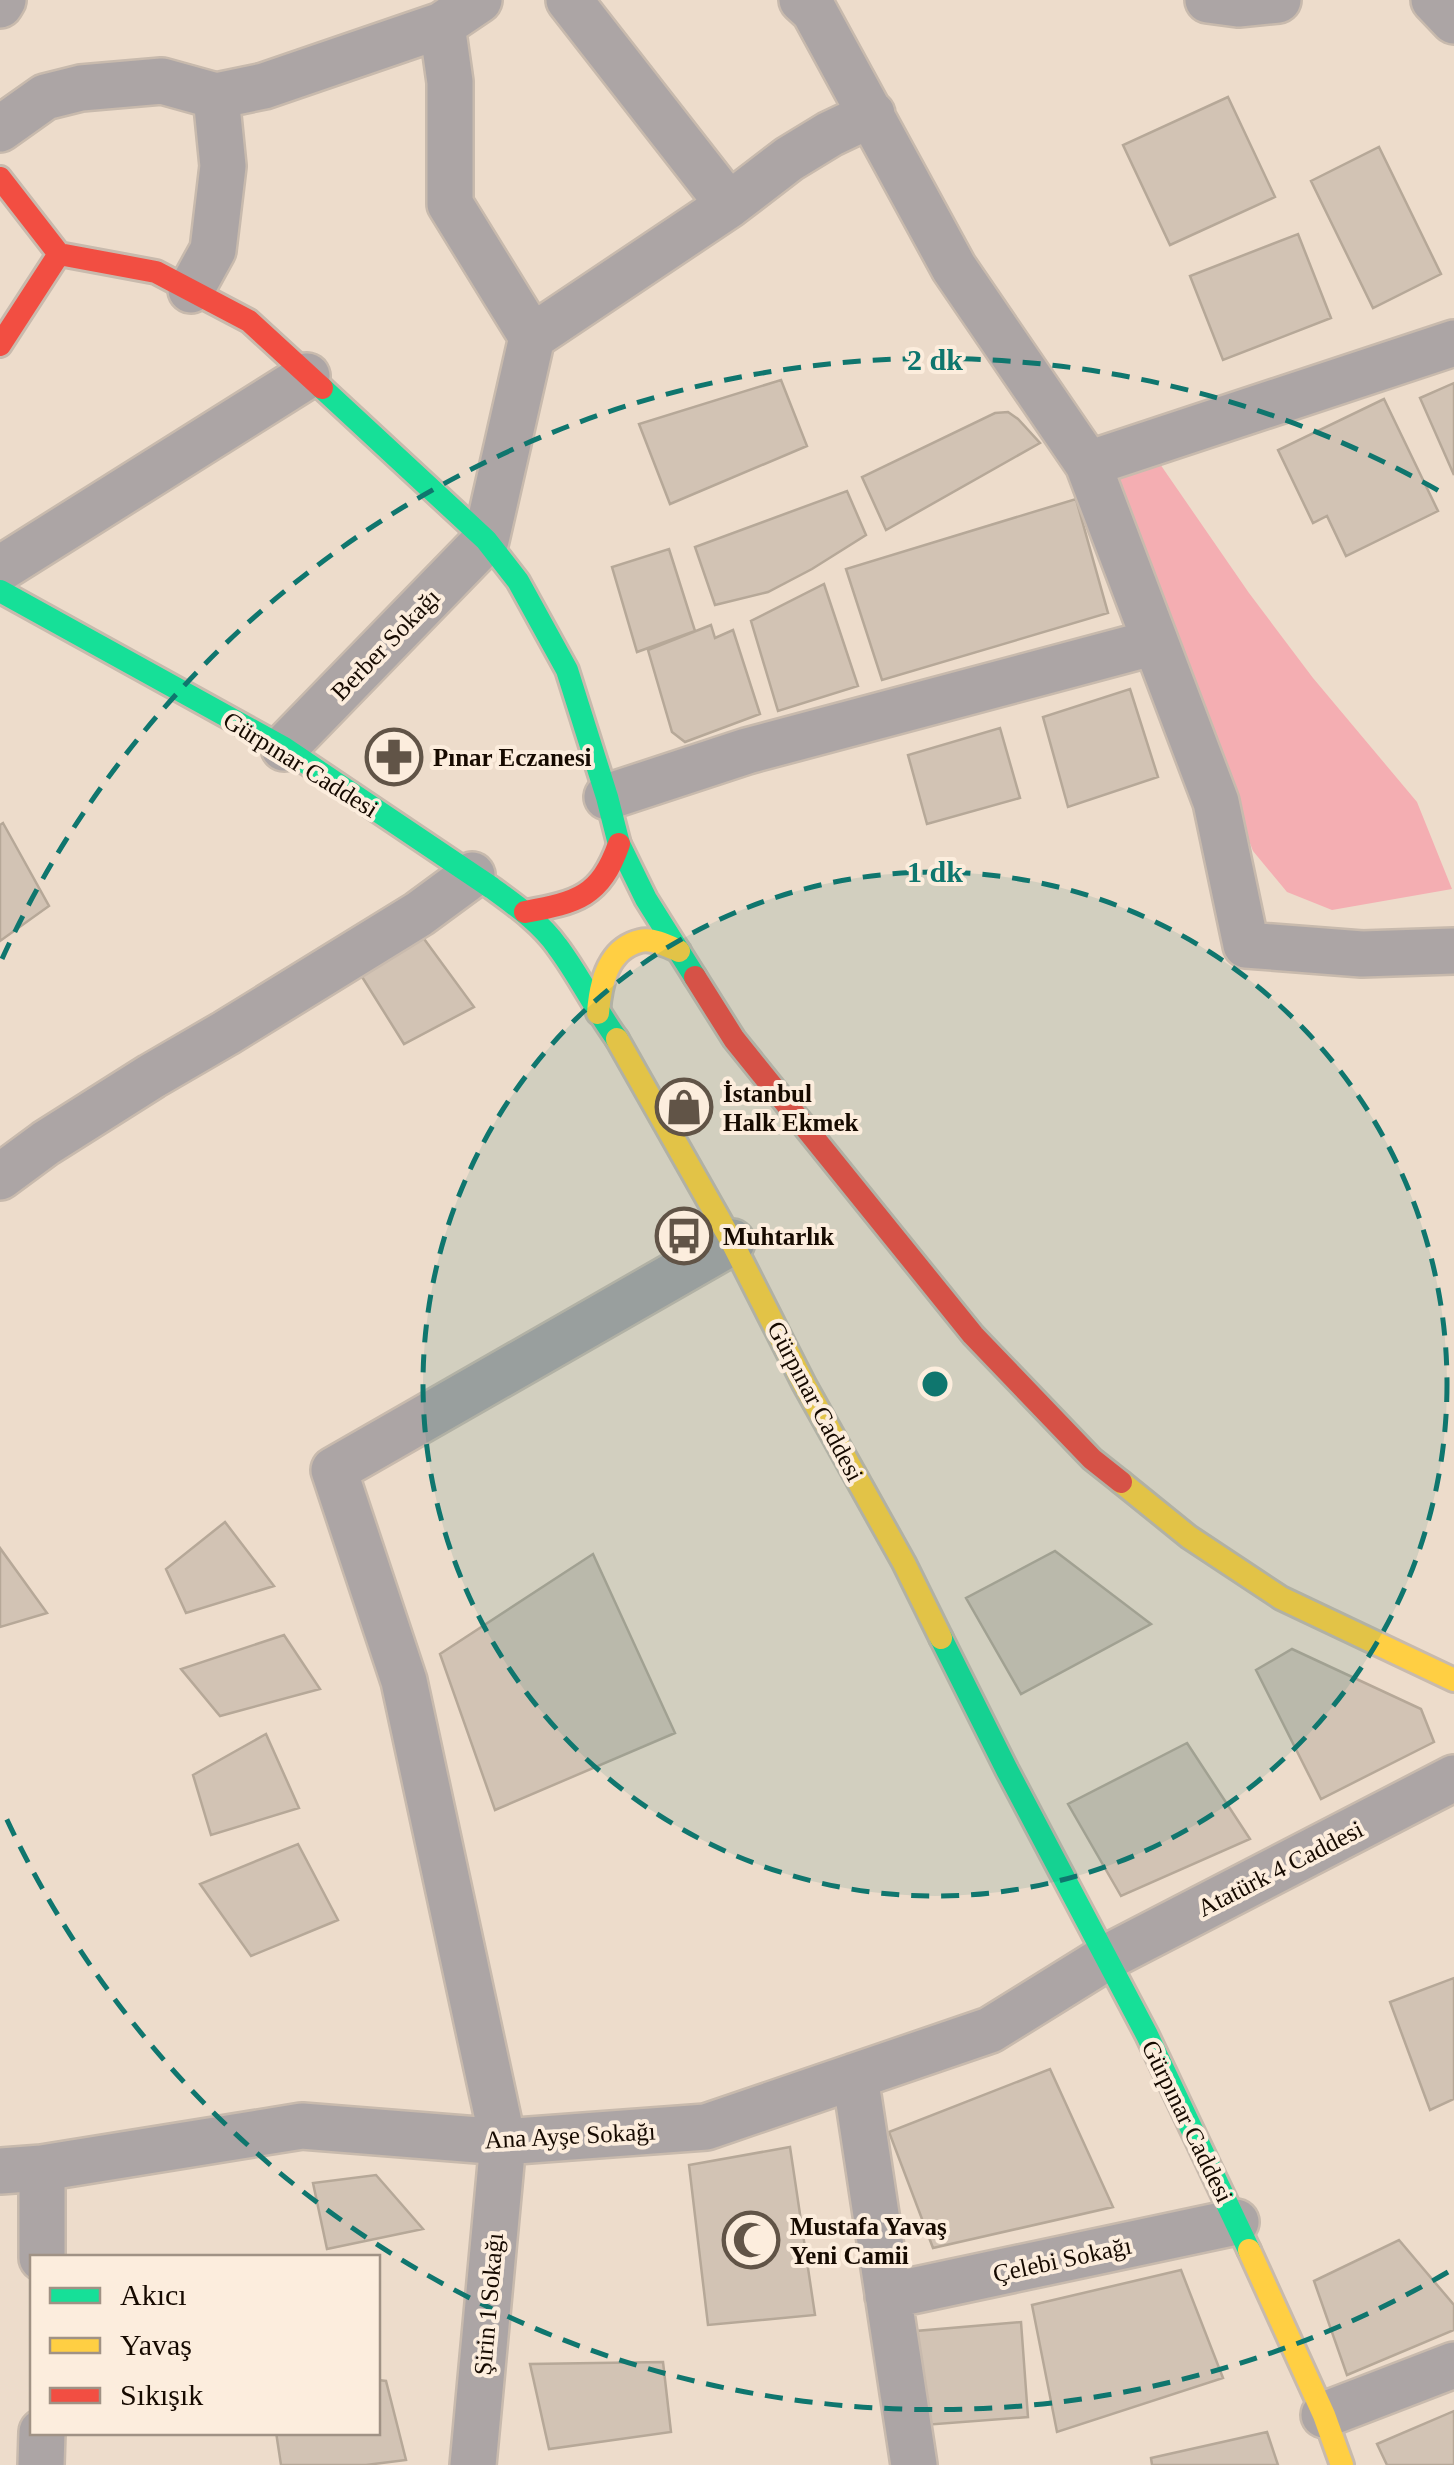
<svg xmlns="http://www.w3.org/2000/svg" width="1454" height="2465" viewBox="0 0 1454 2465" font-family="'Times New Roman',serif">
	<rect width="100%" height="100%" fill="#eddccb"/>
	<path fill="#f4aeb2" d="M1124 461 1160 464 1249 593 1313 678 1417 802 1452 889 1332 910 1287 892 1253 851 1112 484Z"/>
	<path fill="#d2c3b4" stroke="#b6a898" stroke-width="2.5" d="M1228 97 1275 197 1170 245 1123 145Z
		M1379 147 1441 274 1373 308 1311 181Z
		M1298 234 1331 318 1223 360 1190 276Z
		M781 380 807 446 670 504 639 424Z
		M1454 383V475L1420 398Z
		M1384 399 1438 511 1346 556 1327 516 1313 523 1278 450Z
		M1008 412 1018 419 1040 443 886 530 862 477 995 413Z
		M847 491 866 535 812 569 768 592 715 605 695 547Z
		M1076 499 1108 613 882 680 846 569Z
		M669 549 695 631 637 652 612 567Z
		M824 584 858 686 778 711 751 621Z
		M711 625 715 638 733 630 760 714 685 742 672 732 648 650Z
		M1130 689 1158 777 1068 807 1043 717Z
		M1000 728 1020 798 927 824 908 755Z
		M3 823 49 906 0 941V825Z
		M419 932 474 1007 404 1044 359 972Z
		M225 1522 274 1586 186 1613 166 1569Z
		M0 1548 47 1613 0 1627Z
		M1055 1551 1151 1624 1021 1694 966 1598Z
		M593 1554 675 1733 495 1810 440 1654Z
		M284 1635 320 1689 220 1716 181 1669Z
		M1292 1649 1421 1709 1434 1742 1321 1799 1256 1670Z
		M266 1734 299 1808 211 1835 193 1775Z
		M1187 1743 1250 1839 1121 1896 1068 1804Z
		M298 1844 338 1920 251 1956 200 1884Z
		M1454 1978V2099L1430 2110 1390 2002Z
		M1050 2069 1113 2207 933 2248 889 2132Z
		M790 2147 815 2315 708 2325 689 2165Z
		M376 2175 423 2229 327 2249 313 2183Z
		M1399 2240 1454 2305V2330L1347 2375 1314 2281Z
		M1181 2270 1223 2378 1057 2432 1032 2305Z
		M1021 2322 1028 2417 924 2425 916 2331Z
		M663 2362 671 2432 549 2449 530 2364Z
		M378 2380 386 2381 406 2460 366 2465H281L276 2432H378Z
		M1454 2411V2465H1387L1377 2444Z
		M1267 2432 1278 2465H1152L1151 2458Z"/>
	<g fill="none" stroke-linecap="round" stroke-linejoin="round">
		<g stroke="#c8baad" stroke-width="50">
			<path id="street" d="M479 0 442 25 450 82V204L532 337
				M569 0 729 205
				M802 0 814 11 954 268 1088 464 1216 802 1246 945 1362 954 1454 951
				M1208 0 1238 4 1278 0
				M1434 0 1454 21
				M0 5 3 0
				M0 129 45 97 81 88 162 81 216 96 264 86 442 25
				M191 290 213 250 223 166 216 96
				M1088 464 1454 343
				M0 569 307 376
				M284 748 486 540 532 337 729 205 789 159 830 134 872 114
				M607 797 747 751 1155 642
				M0 1177 46 1143 152 1076 226 1033 419 914 472 875
				M855 2076 914 2465
				M0 2171 42 2168 302 2126 503 2142 706 2127 990 2030 1106 1958 1454 1778
				M42 2258V2168
				M888 2296 1236 2222
				M1324 2415 1454 2365
				M41 2465 42 2432
				M473 2465 503 2142 404 1681 334 1470 732 1242"/>
		</g>
		<g stroke="#c8baad" stroke-width="28">
			<path id="fast" d="M322 388 486 540 518 581 567 670 607 797 619 844 646 899 695 977
				M0 591 284 748 492 888C515 905 540 922 557 946 579 975 595 1009 617 1039
				M941 1638 1007 1770 1147 2035 1249 2250"/>
		</g>
		<g stroke="#c8baad" stroke-width="28">
			<path id="slow" d="M598 1013C600 985 607 949 640 941 653 938 668 946 679 951
				M617 1039 732 1242 804 1384 904 1563 941 1638
				M1121 1482 1189 1537 1281 1598 1454 1680
				M1249 2250 1324 2415 1342 2465"/>
		</g>
		<g stroke="#c8baad" stroke-width="28">
			<path id="jam" d="M0 178 59 254 156 272 249 321 322 388
				M0 345 59 254
				M525 912C578 902 600 897 619 844
				M695 977 734 1039 973 1335 1092 1459 1121 1482"/>
		</g>
		<use href="#street" stroke="#aca5a5" stroke-width="45"/>
		<use href="#fast" stroke="#16e098" stroke-width="22"/>
		<use href="#slow" stroke="#ffcf43" stroke-width="22"/>
		<use href="#jam" stroke="#f24e42" stroke-width="22"/>
	</g>
	<circle cx="935" cy="1384" r="512" fill="#0f766e" fill-opacity=".12"/>
	<g fill="none" stroke="#0f766e" stroke-width="5" stroke-dasharray="18 12">
		<circle cx="935" cy="1384" r="512"/>
		<path d="M1448 2272A1025 1025 0 0 1 2 1809M2 959A1025 1025 0 0 1 1448 496"/>
	</g>
	<defs>
		<g id="pharmacy-ring" transform="scale(2.875)"><circle r="9.5" fill="#fceddd" stroke="#615447" stroke-width="1.5"/><path d="M-2-6h4v4h4v4h-4v4h-4v-4h-4v-4h4Z" fill="#615447"/></g>
		<g id="shop-ring" transform="scale(2.875)"><circle r="9.5" fill="#fceddd" stroke="#615447" stroke-width="1.5"/><path d="M-5-2.5h2.3a2.7 3.5 0 0 1 5.4 0H5L5.5 6h-11ZM-1.5-2.5h3a1.5 2.3 0 0 0-3 0Z" fill="#615447"/></g>
		<g id="bus-ring" transform="scale(2.875)"><circle r="9.5" fill="#fceddd" stroke="#615447" stroke-width="1.5"/><path d="M-5-6H5V4H4V6H2V4H-2V6H-4V4H-5ZM-3.5-4V0h7V-4ZM-3.5 1.2v1.5H-2V1.2ZM2 1.2v1.5H3.5V1.2Z" fill="#615447"/></g>
		<g id="mosque-ring" transform="scale(2.875)"><circle r="9.5" fill="#fceddd" stroke="#615447" stroke-width="1.5"/><path d="M3.5-4.9A6 6 0 1 0 3.5 4.9A5 5 0 1 1 3.5-4.9Z" fill="#615447"/></g>
	</defs>
	<g fill-rule="evenodd">
		<use href="#pharmacy-ring" x="394" y="757"/>
		<use href="#shop-ring" x="684" y="1107"/>
		<use href="#bus-ring" x="684" y="1236"/>
		<use href="#mosque-ring" x="751" y="2240"/>
	</g>
	<g text-anchor="middle" stroke-width="8" stroke-linejoin="round" paint-order="stroke">
		<g font-size="25" fill="#160a00" stroke="#fceddd">
			<text transform="translate(385 644) rotate(-46)" y="9">Berber Sokağı</text>
			<text transform="translate(301 764) rotate(32)" y="9">Gürpınar Caddesi</text>
			<text transform="translate(816 1401) rotate(62)" y="9">Gürpınar Caddesi</text>
			<text transform="translate(1280 1868) rotate(-27)" y="9">Atatürk 4 Caddesi</text>
			<text transform="translate(1188 2121) rotate(64)" y="9">Gürpınar Caddesi</text>
			<text transform="translate(570 2135) rotate(-3)" y="9">Ana Ayşe Sokağı</text>
			<text transform="translate(1062 2259) rotate(-12)" y="9">Çelebi Sokağı</text>
			<text transform="translate(488 2304) rotate(-85)" y="9">Şirin 1 Sokağı</text>
		</g>
		<g font-size="25" font-weight="bold" fill="#160a00" stroke="#fceddd" text-anchor="start">
			<text x="433" y="766">Pınar Eczanesi</text>
			<text x="723" y="1102">İstanbul<tspan x="723" dy="29">Halk Ekmek</tspan></text>
			<text x="723" y="1245">Muhtarlık</text>
			<text x="790" y="2235">Mustafa Yavaş<tspan x="790" dy="29">Yeni Camii</tspan></text>
		</g>
	</g>
	<circle cx="935" cy="1384" r="15" fill="#0f766e" stroke="#fceddd" stroke-width="5"/>
	<g font-size="30" text-anchor="middle" font-weight="bold" fill="#0f766e" stroke="#fceddd" stroke-width="8" stroke-linejoin="round" paint-order="stroke">
		<text x="935" y="370">2 dk</text>
		<text x="935" y="882">1 dk</text>
	</g>
	<rect x="30" y="2255" width="350" height="180" fill="#fceddd" stroke="#a09285" stroke-width="2.5"/>
	<rect x="50" y="2288" width="50" height="15" fill="#16e098" stroke="#a09285" stroke-width="2.5"/>
	<text x="120" y="2305" font-size="30" fill="#160a00">Akıcı</text>
	<rect x="50" y="2338" width="50" height="15" fill="#ffcf43" stroke="#a09285" stroke-width="2.5"/>
	<text x="120" y="2355" font-size="30" fill="#160a00">Yavaş</text>
	<rect x="50" y="2388" width="50" height="15" fill="#f24e42" stroke="#a09285" stroke-width="2.5"/>
	<text x="120" y="2405" font-size="30" fill="#160a00">Sıkışık</text>
</svg>
